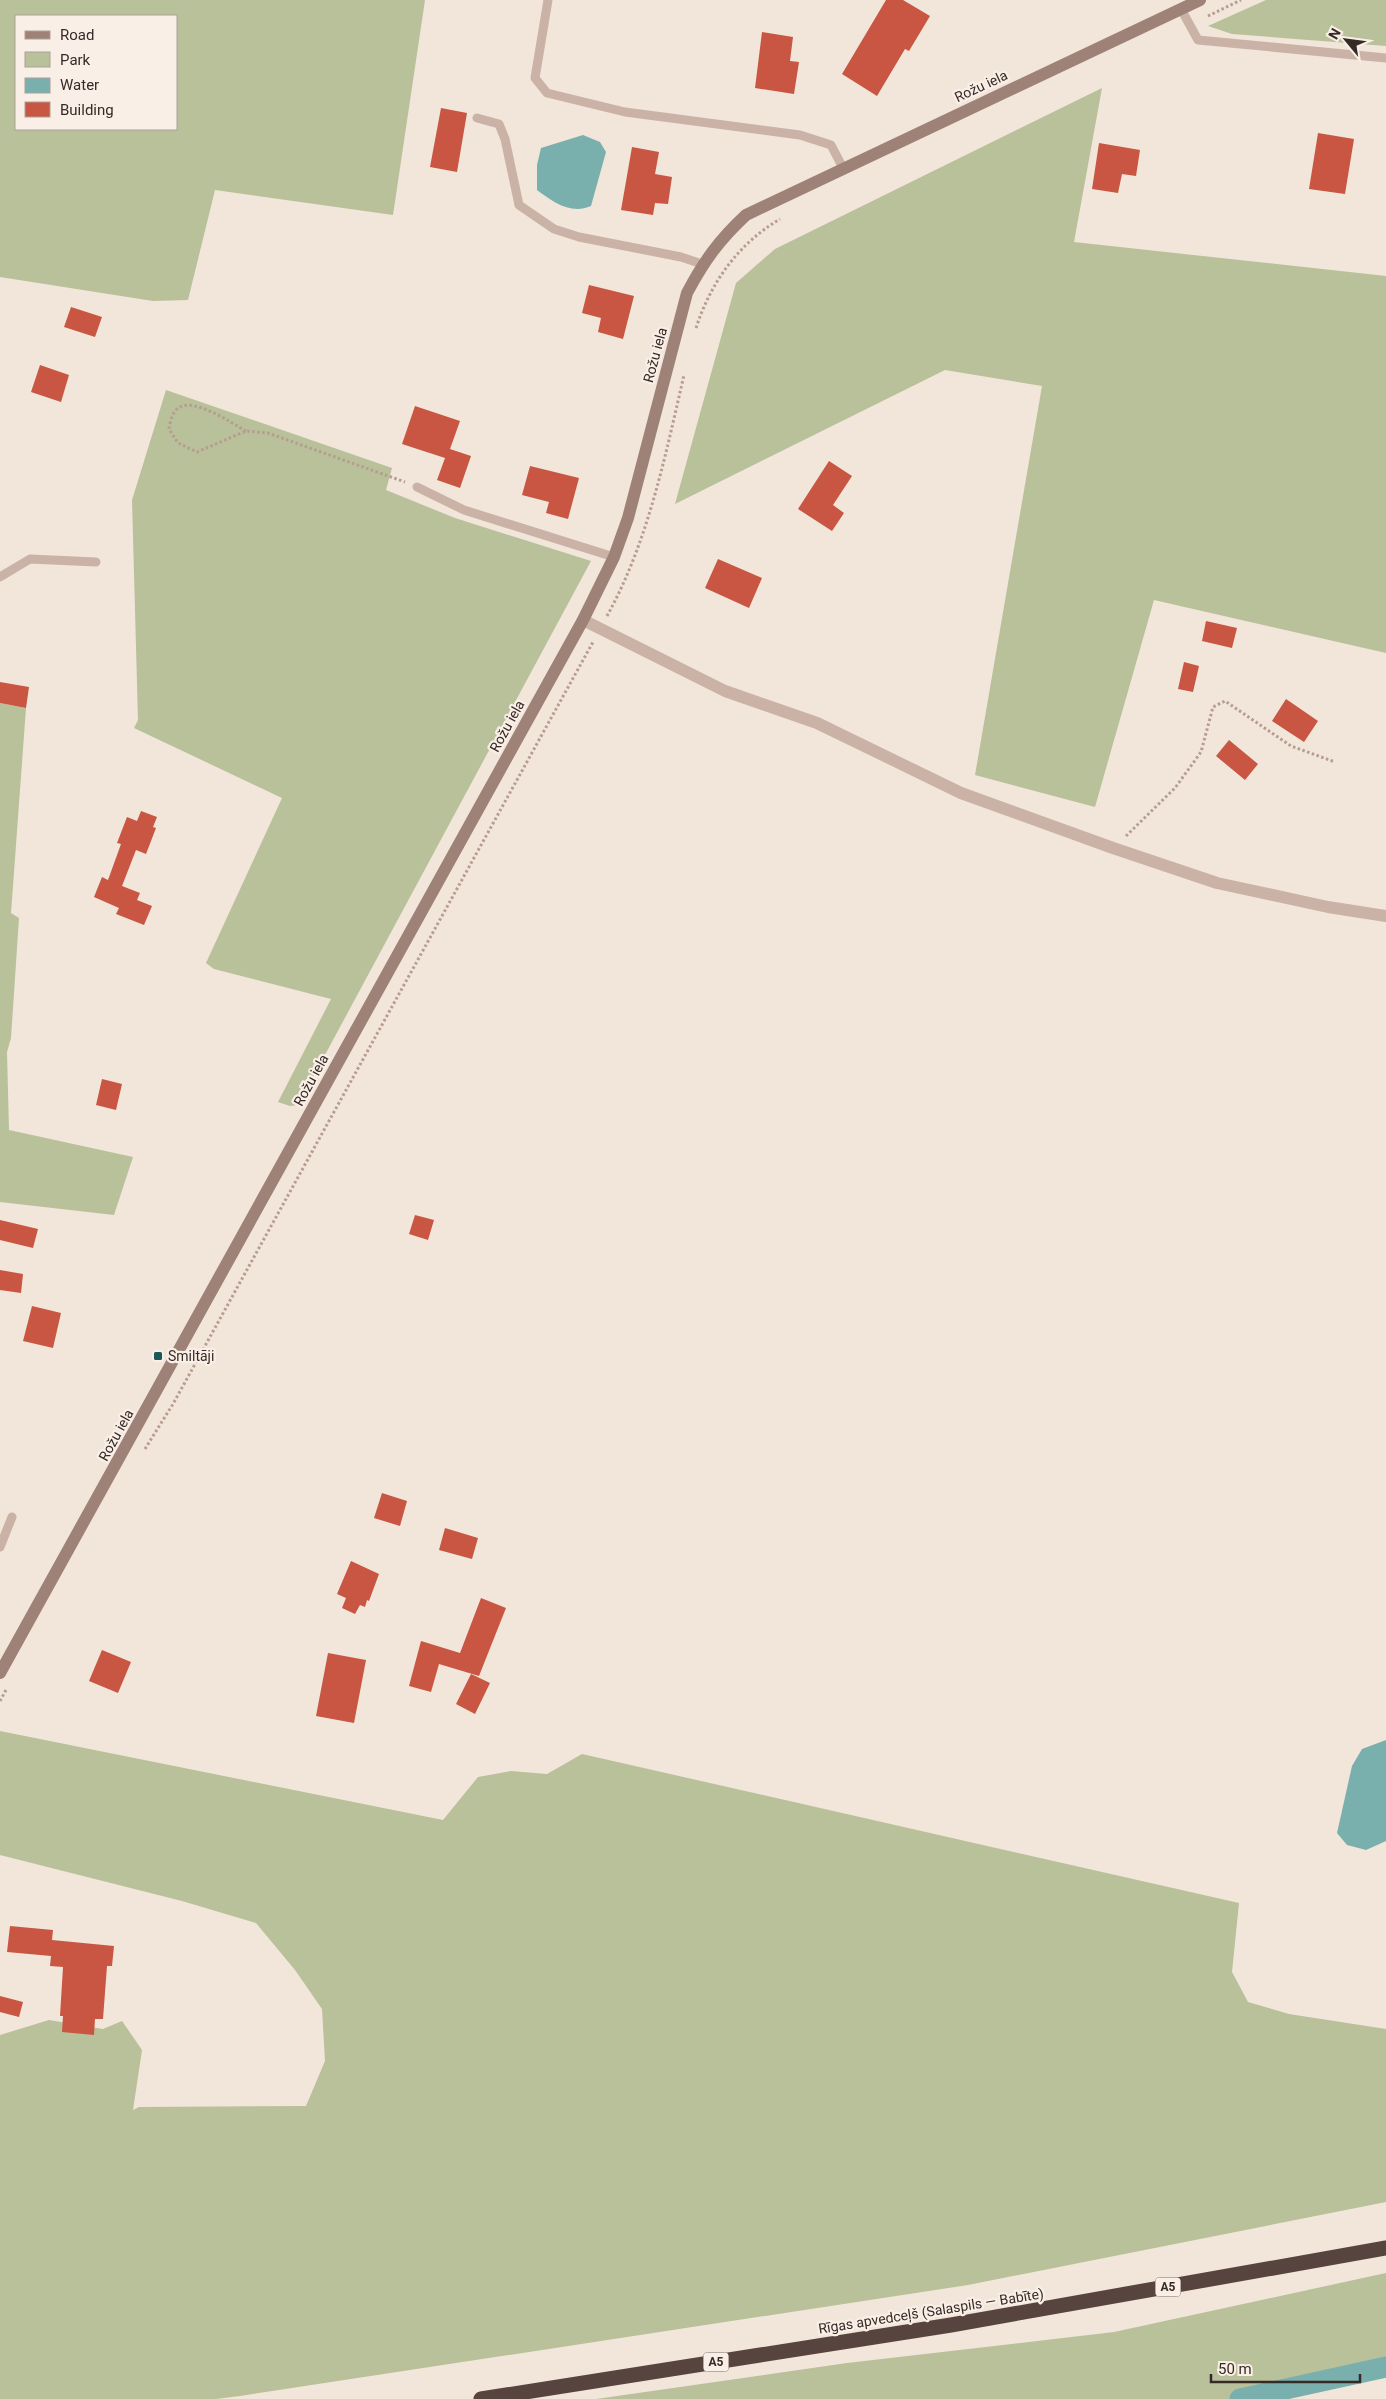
<svg xmlns="http://www.w3.org/2000/svg" width="1386" height="2399" viewBox="0 0 1386 2399" font-family="Roboto,sans-serif">
	<rect width="100%" height="100%" fill="#f2e5da"/>
	<path fill="#b8c19a" fill-rule="evenodd" d="M0 0H425L393 215 215 190 188 300 153 301 0 277ZM16 16H176V129H16Z
		M1266 0H1386V46L1232 34 1208 26Z
		M1102 88 1074 242 1386 276V653L1154 600 1095 807 975 775 1042 386 945 370 675 504 736 283 775 249Z
		M166 390 392 468 386 490 455 518 591 561 298 1105 290 1106 278 1102 331 999 214 969 206 963 282 798 134 728 138 720 132 500Z
		M0 703 26 708 11 913 19 918 11 1038 7 1052 9 1130 133 1157 114 1215 0 1202Z
		M0 1731 443 1820 478 1777 511 1771 547 1774 582 1754 1239 1903 1232 1972 1248 2002 1289 2014 1386 2029V2202L968 2285 240 2396 216 2399H0V2035L49 2020 103 2029 122 2021 142 2050 133 2110 139 2107 306 2106 325 2061 322 2009 295 1970 256 1923 182 1901 0 1855Z
		M1386 2273V2376L1280 2399H596L847 2363 1114 2332Z"/>
	<path fill="#79b0ad" d="M583 135 600 142 606 152 591 206C571 215 553 202 537 190V165L541 148Z
		M1386 1740V1841L1366 1850 1347 1845 1337 1833 1352 1766 1362 1749Z"/>
	<g fill="none" stroke-linecap="round" stroke-linejoin="round">
		<path stroke="#79b0ad" stroke-width="21" d="M1240 2399 1386 2367"/>
	</g>
	<path fill="#c85642" d="M886 0H903L930 16 909 51 905 49 877 96 842 74Z
		M762 32 793 37 790 61 799 62 794 94 755 88Z
		M441 108 467 113 457 172 430 167Z
		M1318 133 1354 139 1345 194 1309 189Z
		M1099 143 1140 150 1136 176 1122 174 1118 193 1092 189Z
		M632 147 659 152 655 174 672 177 668 204 655 203 653 215 621 210Z
		M589 285 634 296 623 339 598 332 601 318 582 313Z
		M71 307 102 317 95 337 64 327Z
		M40 365 69 375 61 402 31 392Z
		M415 406 460 421 450 449 471 456 460 488 437 480 445 458 402 444Z
		M829 461 852 476 833 505 844 513 832 531 798 509Z
		M530 466 579 478 568 519 546 513 549 502 522 495Z
		M718 559 762 578 749 608 705 588Z
		M1206 621 1237 628 1232 648 1202 641Z
		M1184 662 1199 666 1193 692 1178 689Z
		M0 682 29 687 26 708 0 703Z
		M1286 699 1318 721 1304 742 1272 721Z
		M1229 740 1258 764 1245 780 1216 756Z
		M141 811 157 817 153 827 156 828 146 854 136 850 122 886 140 893 137 900 152 906 144 925 116 914 119 908 94 897 102 877 108 880 121 844 117 843 127 817 137 821Z
		M102 1079 122 1084 116 1110 96 1105Z
		M415 1215 434 1220 428 1240 409 1234Z
		M0 1220 38 1229 33 1248 0 1240Z
		M0 1270 23 1274 21 1293 0 1290Z
		M32 1306 61 1313 53 1348 23 1341Z
		M382 1493 407 1501 400 1526 374 1518Z
		M445 1528 478 1538 472 1559 439 1550Z
		M351 1561 379 1574 369 1601 367 1600 365 1607 360 1605 355 1614 342 1608 346 1598 337 1594Z
		M481 1598 506 1608 479 1676 439 1664 431 1692 409 1686 421 1641 460 1653Z
		M102 1650 131 1662 118 1693 89 1681Z
		M328 1653 366 1660 354 1723 316 1716Z
		M471 1674 490 1683 475 1714 456 1704Z
		M10 1926 53 1930 52 1940 114 1946 112 1966H107L103 2019H95L94 2035 62 2032 63 2016H60L63 1967 50 1966 51 1956 7 1952Z
		M0 1996 23 2002 19 2017 0 2012Z"/>
	<g fill="none" stroke-linecap="round" stroke-linejoin="round">
		<path stroke="#b69d90" stroke-width="3" stroke-dasharray="2.5 2.5" stroke-linecap="butt" d="M1208 16 1241 0
			M696 328C711 282 738 244 780 219
			M246 431C231 423 195 397 178 408 172 413 170 422 169 429L178 443 197 452 246 431 268 433 405 482
			M607 616C648 542 665 457 684 375
			M1126 836 1175 788 1201 752 1213 707 1225 701 1291 746 1335 762
			M145 1449 173 1404 593 642
			M0 1701 7 1688"/>
		<path stroke="#cab3a6" stroke-width="9" d="M548 0 535 78 547 93 625 112 800 135 831 145 843 168
			M1181 9 1198 40 1386 58
			M477 118 499 124 505 139 519 205 554 229 579 237 681 257 702 264
			M417 487 464 510 614 557
			M0 577 30 559 96 562
			M0 1547 12 1517"/>
		<path stroke="#cab3a6" stroke-width="12" d="M583 620 725 691 817 723 961 793 1113 848 1217 883 1328 907 1386 916"/>
		<path stroke="#9e8277" stroke-width="12" d="M0 1673 583 620 614 557 628 518 687 293C704 261 719 240 746 215L1200 0"/>
		<path stroke="#57443e" stroke-width="15" d="M481 2399 951 2325 1386 2248"/>
	</g>
	<rect fill="#1c5857" stroke="#faefe7" stroke-width="2" x="153" y="1351" width="10" height="10" rx="2.5"/>
	<g text-anchor="middle" stroke-width="4.5" stroke-linejoin="round" paint-order="stroke">
		<g fill="#faefe7" stroke="#716561" stroke-width="1">
			<rect x="1155.5" y="2277.5" width="25" height="19" rx="4"/>
			<rect x="703.5" y="2352.5" width="25" height="19" rx="4"/>
		</g>
		<g font-size="12" font-weight="bold" fill="#362a27">
			<text x="1168" y="2291">A5</text>
			<text x="716" y="2366">A5</text>
		</g>
		<g font-size="14" fill="#362a27" stroke="#faefe7">
			<text transform="translate(981 86) rotate(-25)" y="5">Rožu iela</text>
			<text transform="translate(655 355) rotate(-75)" y="5">Rožu iela</text>
			<text transform="translate(507 726) rotate(-61)" y="5">Rožu iela</text>
			<text transform="translate(311 1080) rotate(-61)" y="5">Rožu iela</text>
			<text transform="translate(116 1435) rotate(-61)" y="5">Rožu iela</text>
			<text transform="translate(931 2311) rotate(-9)" y="5">Rīgas apvedceļš (Salaspils — Babīte)</text>
		</g>
		<g font-size="14" fill="#362a27" stroke="#faefe7" text-anchor="start">
			<text x="168" y="1361">Smiltāji</text>
		</g>
	</g>
	<rect x="15" y="15" width="162" height="115" fill="#faefe7" stroke="#aca09a"/>
	<rect x="25" y="31" width="25" height="8" fill="#9e8277" stroke="#aca09a"/>
	<text x="60" y="40" font-size="15" fill="#362a27">Road</text>
	<rect x="25" y="52" width="25" height="15" fill="#b8c19a" stroke="#aca09a"/>
	<text x="60" y="65" font-size="15" fill="#362a27">Park</text>
	<rect x="25" y="78" width="25" height="15" fill="#79b0ad" stroke="#aca09a"/>
	<text x="60" y="90" font-size="15" fill="#362a27">Water</text>
	<rect x="25" y="102" width="25" height="15" fill="#c85642" stroke="#aca09a"/>
	<text x="60" y="115" font-size="15" fill="#362a27">Building</text>
	<g transform="translate(1346 40) rotate(299)" stroke="#faefe7" stroke-width="4" paint-order="stroke">
	<path d="M0-4L9 19L0 12L-9 19Z" fill="#362a27"/>
	<text y="-8" font-size="14" font-weight="bold" text-anchor="middle" fill="#362a27">N</text>
	</g>
	<path d="M1211 2374v8h149v-8" fill="none" stroke="#362a27" stroke-width="2.5"/>
	<text x="1218" y="2374" font-size="15" fill="#362a27" stroke="#faefe7" stroke-width="4" paint-order="stroke">50 m</text>
</svg>
